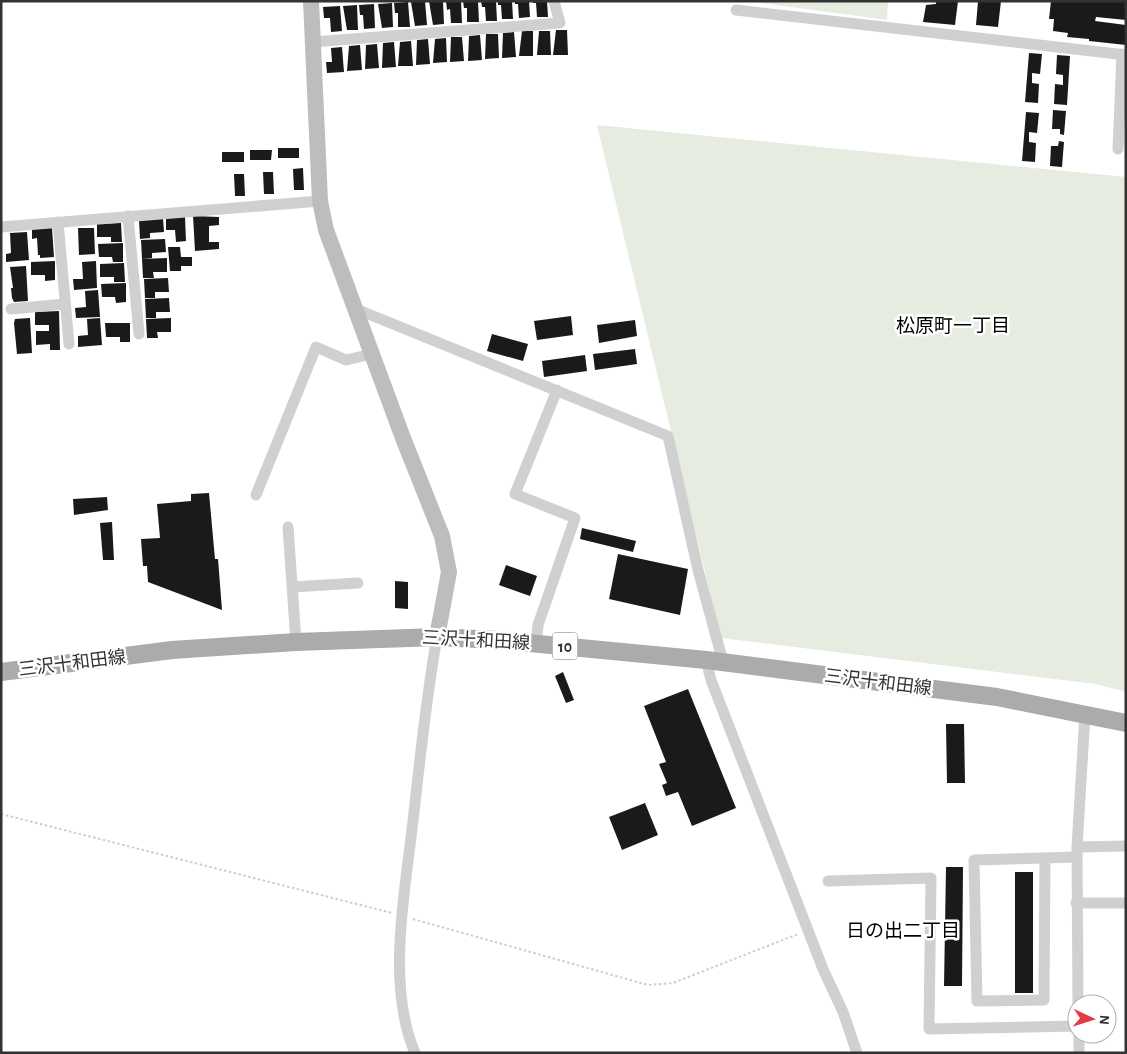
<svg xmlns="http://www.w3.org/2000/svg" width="1127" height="1054" viewBox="0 0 1127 1054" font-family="'Alegreya Sans','Noto Sans JP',sans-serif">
	<rect width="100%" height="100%" fill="#fff"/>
	<path fill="#e6ecdf" d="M748 1H888L887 20Z
		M597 125 1126 177V692L1096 684 721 638Z"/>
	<path fill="#1a1a1a" d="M425 1 427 25 415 26 411 2Z
		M429 1H443L444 24 433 25Z
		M446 1H461L462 23H451L450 9 447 10Z
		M463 1H478L479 22H467V8H464Z
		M481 1H496L497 21H486L485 7H482Z
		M498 1H512L513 19H502L501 5H498Z
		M515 1H529L530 17 519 18 518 4H515Z
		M533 1H547L548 17H537L536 3H533Z
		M936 1H958L955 25 923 22 926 5 936 4Z
		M978 1H1001L998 27 976 25Z
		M1051 1H1126V20L1096 17 1095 21 1126 25V45L1089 41V39L1067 37 1068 33 1053 31 1054 19H1049Z
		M408 2 410 27H398V13H395L394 3Z
		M392 3 393 27 382 28 378 4Z
		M374 4 375 28 364 29 363 15H360L359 5Z
		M357 5 358 30H347L343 6Z
		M340 6 342 31 331 32 330 18H324L323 7Z
		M556 30H567L568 55H553Z
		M522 31H533V56H519Z
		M539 31H550L551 55H537Z
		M514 32 516 57 502 58 503 33Z
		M486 34H498L499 58 485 59Z
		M480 35 482 60 468 61 469 36Z
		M451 37H462L464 61 450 62Z
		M446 38 447 62 433 63 435 39Z
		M428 39 430 64 416 65 417 40Z
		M411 41 413 66H398L400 42Z
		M394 42 396 67 382 68 383 43Z
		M377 44 379 68 365 69 366 45Z
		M360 45 362 70 347 71 349 46Z
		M342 47 344 72 327 73 326 62H332L331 48Z
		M1029 53 1042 54 1040 74 1032 73V83L1039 84 1038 103 1025 102Z
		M1057 55 1070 56 1067 105 1054 104 1055 84 1063 85V75L1056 74Z
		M1053 110 1066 111 1064 135 1060 134V129H1052Z
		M1026 112 1039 113 1037 133 1029 132V142L1036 143 1035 162 1022 161Z
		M1059 141 1064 142 1062 167 1050 166 1051 146H1058Z
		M278 148H299V158H278Z
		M250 150H272L271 160H250Z
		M222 152H244V162H222Z
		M303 168 304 190H294L293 169Z
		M263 172H273L274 194H264Z
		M234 174H244L245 196H235Z
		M193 216 219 217V225L209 226V242H219V249L195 251Z
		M185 217 186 241 176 242 175 230H166V218Z
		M163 218 164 232 150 233V238L140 239 139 220Z
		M121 223 122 242H111V237H97V224Z
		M52 228 54 257 40 258V255H38L37 238 32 239V229Z
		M78 228H94L95 254 79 255Z
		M27 232 29 260 6 262V254L11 253 10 233Z
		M165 239 166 252 152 253V258L142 259 141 240Z
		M123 243V262H113L112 257H99L98 244Z
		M168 247H180L181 257H192V266H181V271H170Z
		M167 258V272H153L154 278H143L142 259Z
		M55 261V280L45 281V275H31V262Z
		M96 261 97 288 74 290 73 279H83L82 262Z
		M124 263 125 282H114V277H100V264Z
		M26 266 28 301 14 302 12 298 11 288H13L10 267Z
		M168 278 169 292H155V298H145L144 279Z
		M126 283V302L116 303 115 297H102L101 284Z
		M98 290 100 317 76 318 75 308 86 307 85 291Z
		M169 298 170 312H156V318H146L145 299Z
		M59 311 60 350H50V344L36 345V331H49V325H35V312Z
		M571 316 573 335 537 340 534 321Z
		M30 318 32 353 17 354 14 323 15 319Z
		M100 318 102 345 78 347V336L88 335 87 319Z
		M171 318V332H157L158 338H147L146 319Z
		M635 320 637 336 599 343 597 325Z
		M105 323H130V342H120V337H106Z
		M492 334 528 344 523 361 487 351Z
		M635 349 637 364 595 370 593 354Z
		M585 355 587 371 544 377 542 361Z
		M209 493 215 559H218L222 610 148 582 147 566H143L141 539 160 538 157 504 191 501V494Z
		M107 497 108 510 74 515 73 499Z
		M112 522 114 560H103L100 523Z
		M582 528 636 541 633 552 580 539Z
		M618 554 688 569 680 615 609 599Z
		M506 565 537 576 530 596 499 585Z
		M395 581 408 582V609L395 608Z
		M563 672 574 700 566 703 555 676Z
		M688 689 736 808 692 826 678 792 666 796 662 785 667 783 659 764 666 762 644 706Z
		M946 724H964L965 783H947Z
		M645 803 658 835 622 850 609 817Z
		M946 867H963L962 986H944Z
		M1015 872H1033V993H1015Z"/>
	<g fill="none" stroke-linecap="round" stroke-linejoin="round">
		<path stroke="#cdcdcd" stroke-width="2" stroke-dasharray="2.5 2.5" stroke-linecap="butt" d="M1 814 392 913
			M413 919 648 985 673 983 798 934"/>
		<path stroke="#d0d0d0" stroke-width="11" d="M736 10 1126 55
			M313 42 560 23 554 1
			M1118 149 1122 54
			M128 216 139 334
			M58 222 69 344
			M1 227 320 201
			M11 309 65 304
			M356 309 668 436 698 570 723 662
			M256 495 316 347 346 360 372 354
			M288 527 296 642
			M292 587 358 583
			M536 644 538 625 575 518 515 494 557 390
			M706 660 711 680 823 969 843 1012 857 1053
			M1077 847 1126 846
			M1045 858 1044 1000 977 1001 974 860 1077 857
			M828 881 931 878 929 1029 1077 1026
			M1076 903H1126
			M1078 1004 1077 847 1085 714
			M1079 1034V1053
			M415 1053C386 985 405 892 413 821 420 759 426 698 437 637"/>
		<path stroke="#bdbdbd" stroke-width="16" d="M311 1 320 201 326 230 403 438 442 536 449 572 437 637"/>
		<path stroke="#ababab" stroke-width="18" d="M1 672 172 650 296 642 437 637 498 640 706 660 997 697 1126 723"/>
	</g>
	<g text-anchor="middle" stroke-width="5" stroke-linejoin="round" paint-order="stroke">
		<rect fill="#fff" stroke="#707070" stroke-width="1" x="552.5" y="632.5" width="25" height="27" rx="4"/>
		<g font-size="16" font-weight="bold" fill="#333">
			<text x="565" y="652">10</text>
		</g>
		<g font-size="18" fill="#333" stroke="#fff">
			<text transform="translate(476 640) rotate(3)" y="6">三沢十和田線</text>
			<text transform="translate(72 663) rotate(-7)" y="6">三沢十和田線</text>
			<text transform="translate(878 682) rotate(7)" y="6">三沢十和田線</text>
		</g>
		<g font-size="19" fill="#000" stroke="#fff">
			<text x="953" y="332">松原町一丁目</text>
			<text x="903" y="937">日の出二丁目</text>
		</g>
	</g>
	<rect width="1127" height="1054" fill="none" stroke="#333333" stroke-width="5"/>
	<g transform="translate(1092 1019) rotate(94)"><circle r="24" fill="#ffffff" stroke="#adadad"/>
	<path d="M0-4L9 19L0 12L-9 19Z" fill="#e63946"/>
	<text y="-8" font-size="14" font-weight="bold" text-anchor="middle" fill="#333333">N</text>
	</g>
</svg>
